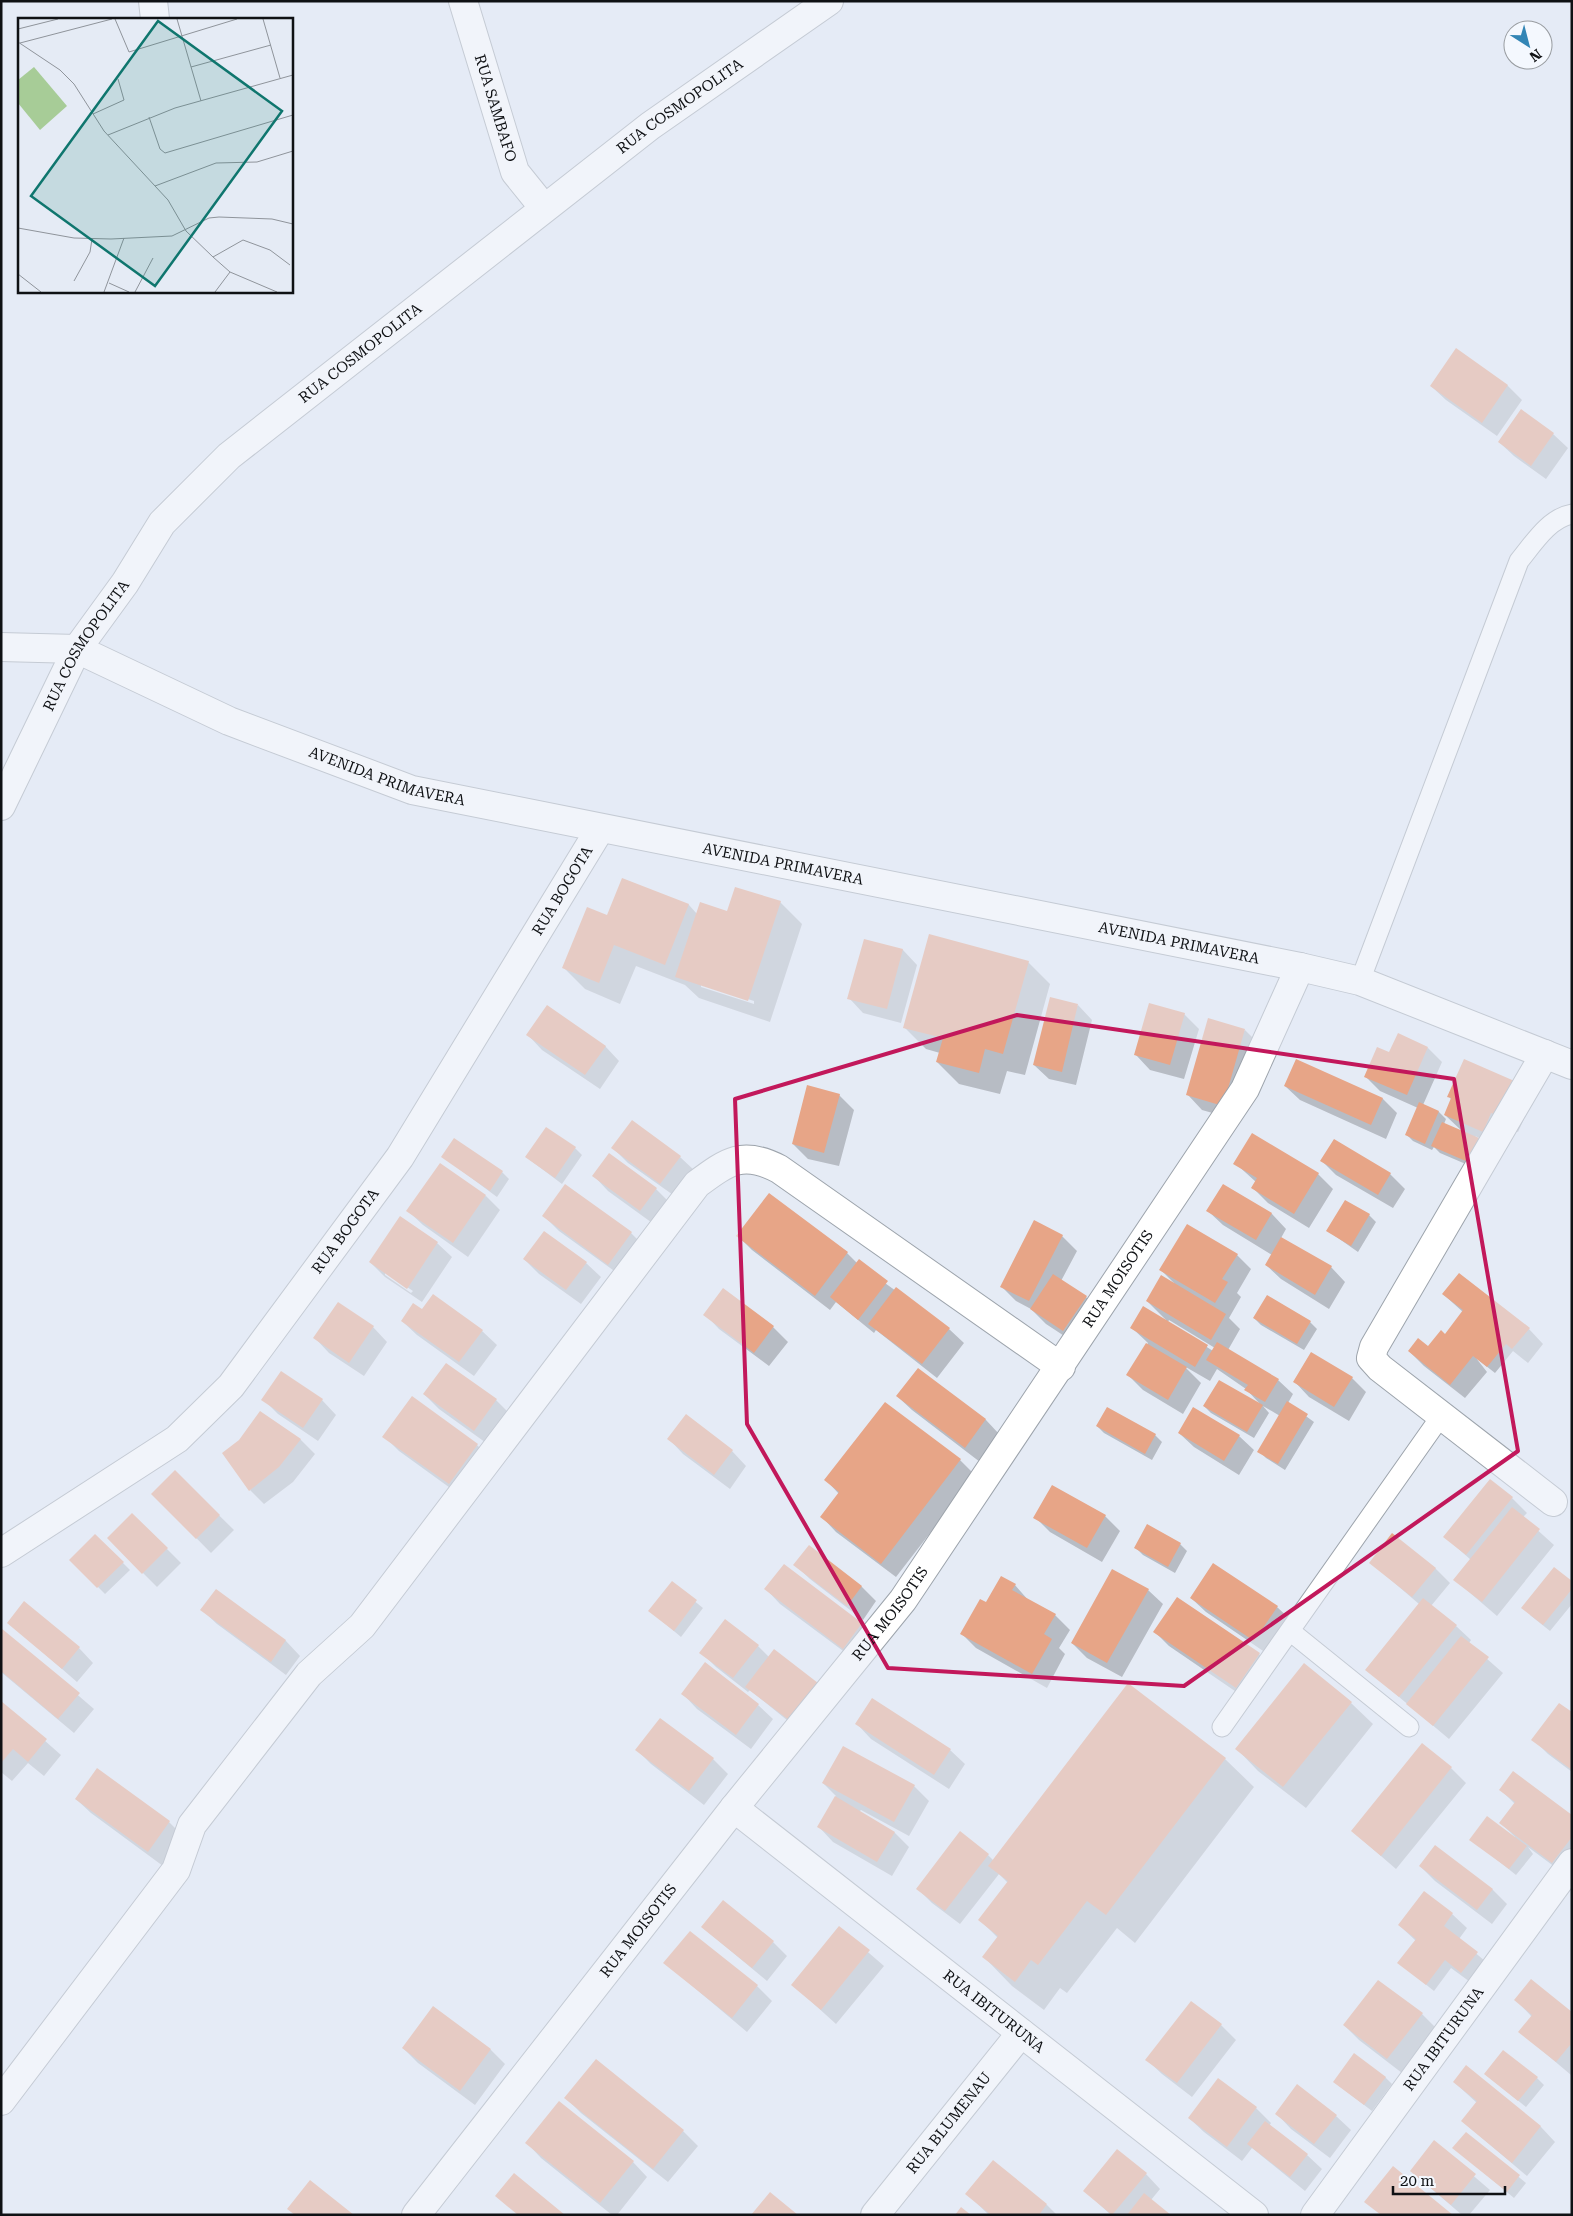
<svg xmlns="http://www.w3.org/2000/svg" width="1573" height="2216" viewBox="0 0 1573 2216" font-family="'Roboto Serif',serif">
	<rect width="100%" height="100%" fill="#e5ebf5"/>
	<path fill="#0003" fill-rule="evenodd" d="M1456 350 1508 386 1522 400 1497 436 1446 400 1431 386Z
		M1553 434 1568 448 1546 479 1514 456 1499 442Z
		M623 879 689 905 697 914 728 913 780 902 802 924 770 1022 699 998 685 985 636 966 620 1004 585 989 563 967 608 917ZM701 984 754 1001V1004L701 987Z
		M865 940 903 950 917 965 901 1023 863 1013 849 998Z
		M1028 962 1050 984 1025 1075 1007 1071 1000 1094 959 1084 937 1062 940 1053 926 1049 904 1027Z
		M1078 1005 1092 1020 1076 1085 1049 1079 1034 1065Z
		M1184 1014 1199 1029 1184 1079 1150 1070 1136 1055Z
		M1245 1030 1259 1044 1237 1120 1202 1110 1188 1095Z
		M528 1035 605 1046 619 1061 600 1089 542 1050Z
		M1428 1048 1442 1062 1423 1105 1439 1112 1446 1119 1444 1124 1463 1132 1445 1115 1452 1100 1449 1097 1533 1099 1518 1132 1506 1127 1497 1146 1475 1136 1485 1146 1475 1168 1440 1153 1434 1147 1432 1150 1413 1141 1406 1134 1418 1108 1380 1091 1365 1076 1390 1054Z
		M1297 1061 1383 1099 1397 1113 1386 1139 1300 1100 1285 1086Z
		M839 1095 854 1110 839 1166 808 1159 793 1144Z
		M1334 1140 1390 1174 1405 1189 1393 1208 1336 1175 1322 1161Z
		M575 1148 582 1155 562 1184 526 1157Z
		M613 1148 680 1157 695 1171 676 1197 628 1163Z
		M443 1157 502 1172 509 1179 497 1197Z
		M1235 1163 1318 1174 1333 1189 1309 1228 1268 1203 1253 1188 1256 1182Z
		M594 1176 656 1189 670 1203 655 1225 608 1191Z
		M1223 1185 1272 1214 1286 1229 1281 1238 1331 1267 1345 1282 1329 1309 1281 1279 1266 1265 1272 1255 1223 1225 1208 1211Z
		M486 1196 500 1210 468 1257 423 1225 408 1211Z
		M1369 1215 1376 1222 1358 1252 1328 1231Z
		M544 1216 631 1233 646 1248 624 1278 559 1231Z
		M738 1236 847 1253 857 1263 949 1329 964 1343 937 1378 876 1330 874 1333 836 1302 830 1310 752 1250Z
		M1062 1236 1077 1251 1061 1281 1086 1297 1100 1311 1078 1345 1046 1324 1031 1309 1016 1301 1002 1287Z
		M437 1243 452 1257 422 1302 385 1277 370 1262ZM385 1272 413 1291 411 1293 385 1275Z
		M1237 1255 1251 1269 1237 1293 1241 1297 1229 1318 1240 1329 1228 1350 1278 1380 1293 1394 1288 1403 1314 1422 1285 1470 1266 1458 1259 1451 1280 1416 1263 1406 1269 1413 1254 1438 1211 1413 1204 1406 1260 1404 1246 1389 1217 1369 1210 1381 1184 1366 1201 1383 1183 1414 1143 1390 1128 1375 1148 1343 1131 1327 1166 1320 1147 1301 1174 1283 1161 1270ZM1169 1320 1215 1348 1213 1351 1168 1322Z
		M524 1259 586 1263 601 1277 581 1304 539 1274Z
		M723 1289 773 1327 788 1342 769 1366 719 1329 705 1314Z
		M1443 1294 1529 1329 1543 1344 1528 1363 1513 1351 1495 1373 1476 1358 1487 1372 1465 1398 1424 1366 1409 1351 1429 1348 1445 1335 1463 1312Z
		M422 1311 482 1331 497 1345 474 1376 417 1335 402 1321Z
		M1254 1318 1310 1322 1317 1329 1304 1350 1261 1325Z
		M373 1327 387 1342 364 1376 329 1353 315 1338Z
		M446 1364 496 1400 511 1415 489 1445 439 1409 424 1394Z
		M918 1369 986 1420 1000 1435 980 1462 912 1410 897 1396Z
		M1352 1378 1366 1392 1349 1421 1309 1397 1295 1382Z
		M412 1398 477 1445 492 1460 464 1498 399 1451 384 1436Z
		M263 1399 322 1400 336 1415 318 1441 278 1414Z
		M885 1403 960 1460 975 1475 896 1577 836 1532 822 1517 839 1494 826 1480Z
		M1097 1426 1155 1435 1162 1442 1152 1460 1104 1433Z
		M1179 1433 1239 1436 1254 1450 1239 1475 1194 1447Z
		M300 1439 315 1454 293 1482 264 1504 250 1490Z
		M669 1439 732 1451 746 1466 730 1489 683 1454Z
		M175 1472 234 1530 211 1553 153 1494Z
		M1512 1498 1527 1513 1523 1517 1554 1545 1497 1616 1455 1580 1471 1560 1445 1537Z
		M132 1514 181 1563 157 1587 108 1538Z
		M1105 1516 1120 1531 1102 1562 1050 1532 1035 1517Z
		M95 1535 130 1570 105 1594 71 1560Z
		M1180 1544 1187 1551 1175 1573 1143 1555 1136 1548Z
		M809 1547 862 1587 876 1601 863 1620 810 1579 795 1565Z
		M1370 1562 1435 1568 1450 1583 1431 1606 1456 1626 1471 1640 1469 1643 1503 1673 1449 1739 1367 1670 1419 1604Z
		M672 1583 703 1608 681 1637 650 1611Z
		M1572 1583V1604L1550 1631 1530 1615Z
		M1015 1585 1029 1601 1055 1615 1070 1630 1059 1648 1065 1654 1047 1688 976 1648 962 1634 987 1604Z
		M766 1589 861 1624 876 1638 858 1662 780 1604Z
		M1148 1590 1163 1604 1122 1677 1087 1658 1072 1643Z
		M217 1591 286 1641 300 1656 286 1675 217 1624 202 1610Z
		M1191 1598 1277 1607 1292 1621 1269 1655 1206 1612Z
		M8 1622 79 1648 93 1663 77 1682Z
		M1 1629 94 1709 74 1733 1 1672Z
		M1155 1632 1259 1654 1274 1669 1251 1702 1169 1646Z
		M758 1646 769 1657 804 1734 750 1690 748 1692 716 1667 701 1652Z
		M705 1664 758 1705 773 1719 751 1749 697 1709 683 1694Z
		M1 1702 61 1755 44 1776 28 1763 12 1781 1 1772Z
		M1351 1703 1373 1724 1306 1808 1258 1771 1237 1749Z
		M1572 1714V1772L1548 1754 1533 1739Z
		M661 1720 713 1759 728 1774 704 1805 651 1764 637 1750Z
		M857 1724 950 1750 965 1764 949 1789 871 1739Z
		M1225 1759 1254 1787 1135 1943 1117 1928 1067 1993 1060 1988 1044 2010 1012 1986 984 1957 998 1938 980 1920 1008 1883 999 1874 960 1924 932 1903 917 1888 988 1855 994 1861Z
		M1451 1768 1466 1783 1396 1869 1352 1831Z
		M97 1770 169 1822 184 1837 163 1866 91 1813 76 1799Z
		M823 1783 914 1786 929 1801 909 1836 861 1810 859 1812 895 1833 909 1847 892 1876 833 1842 819 1827 836 1796Z
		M1501 1790 1572 1817V1870L1567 1876 1528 1847 1533 1854 1516 1875 1471 1839 1515 1837 1501 1823 1515 1804Z
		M1435 1847 1493 1890 1507 1904 1492 1924 1435 1881 1420 1866Z
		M1452 1914 1467 1928 1459 1939 1492 1967 1477 1987 1451 1968 1434 1991 1399 1963 1416 1941 1399 1925Z
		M702 1927 773 1942 787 1956 767 1981Z
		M839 1927 884 1966 836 2024 793 1985Z
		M690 1932 757 1986 772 2001 747 2032 665 1963Z
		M1378 1981 1422 2014 1437 2029 1402 2073 1359 2040 1344 2025Z
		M1516 2000 1572 2013 1571 2075 1520 2032 1532 2017Z
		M1191 2003 1221 2025 1236 2040 1192 2097 1162 2074 1147 2060Z
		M433 2008 491 2050 505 2064 475 2105 418 2063 403 2048Z
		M1466 2067 1541 2127 1555 2142 1527 2176 1462 2121 1477 2103 1454 2082Z
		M1485 2074 1537 2078 1544 2085 1526 2107Z
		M1385 2077 1392 2084 1372 2111 1334 2082Z
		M1219 2080 1256 2108 1271 2123 1269 2126 1307 2155 1322 2169 1305 2191 1252 2148 1242 2161 1204 2132 1189 2118Z
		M566 2098 683 2131 698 2146 668 2182 581 2113Z
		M1277 2114 1336 2116 1351 2130 1330 2158 1291 2129Z
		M1466 2133 1526 2183 1514 2198 1454 2148Z
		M1434 2142 1490 2190 1469 2215H1462L1411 2171Z
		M527 2143 633 2162 647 2177 617 2215H612L541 2158Z
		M1146 2174 1160 2189 1151 2200 1169 2215H1111L1085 2191Z
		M967 2194 1047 2205 1057 2215H989Z"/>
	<path fill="#e7a587" d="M1456 348 1508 385 1482 423 1430 386Z
		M1521 409 1554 433 1531 466 1498 442Z
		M622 878 689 904 665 965 614 945 599 983 562 968 587 907 607 915Z
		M735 887 781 901 748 1001 675 977 700 902 727 911Z
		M929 934 1029 961 1003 1054 985 1049 979 1073 936 1062 943 1038 903 1028Z
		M864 939 903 949 887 1009 847 999Z
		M1050 997 1078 1004 1062 1072 1033 1065Z
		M1149 1003 1185 1013 1170 1065 1134 1055Z
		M547 1005 606 1046 585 1075 526 1035Z
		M1208 1018 1245 1029 1223 1106 1186 1095Z
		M1398 1033 1428 1047 1407 1095 1364 1077 1377 1047 1389 1052Z
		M1296 1059 1383 1098 1371 1125 1284 1086Z
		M1464 1059 1519 1083 1504 1118 1491 1113 1483 1132 1444 1115 1451 1098 1447 1097Z
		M807 1085 840 1094 824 1153 792 1144Z
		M1419 1102 1439 1111 1425 1144 1405 1135Z
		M632 1120 681 1156 660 1184 611 1148Z
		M1442 1122 1479 1138 1468 1162 1431 1146Z
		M546 1127 576 1147 555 1178 525 1157Z
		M1252 1133 1319 1173 1294 1214 1251 1188 1257 1178 1233 1164Z
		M454 1138 503 1171 490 1191 441 1157Z
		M1334 1139 1391 1173 1378 1195 1320 1161Z
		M609 1153 657 1188 640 1211 592 1176Z
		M440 1163 486 1195 453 1243 406 1211Z
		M565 1184 632 1232 608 1265 542 1216Z
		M1223 1184 1272 1213 1256 1240 1206 1211Z
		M769 1193 848 1252 815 1296 736 1236Z
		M1345 1200 1370 1214 1351 1246 1326 1231Z
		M400 1216 438 1242 407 1289 369 1262Z
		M1034 1220 1063 1235 1029 1301 1000 1287Z
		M1187 1224 1238 1254 1222 1279 1228 1282 1215 1303 1159 1270Z
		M544 1231 587 1262 566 1290 523 1259Z
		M1281 1237 1332 1266 1315 1295 1265 1265Z
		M859 1259 888 1281 858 1320 830 1297Z
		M1459 1273 1530 1328 1512 1349 1506 1344 1487 1367 1473 1356 1450 1385 1408 1351 1418 1338 1428 1346 1441 1330 1445 1334 1463 1310 1442 1294Z
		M1053 1274 1087 1296 1063 1331 1030 1309Z
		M1161 1275 1226 1314 1211 1340 1146 1301Z
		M896 1287 950 1328 922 1364 868 1324Z
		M723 1288 774 1326 754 1353 703 1315Z
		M433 1294 483 1330 459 1362 401 1321 413 1303 422 1309Z
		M1267 1295 1311 1321 1297 1344 1253 1318Z
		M338 1302 374 1326 349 1363 313 1338Z
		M1143 1306 1208 1345 1195 1367 1130 1328Z
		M1217 1342 1279 1379 1265 1402 1244 1390 1248 1385 1206 1360Z
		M1146 1343 1187 1367 1168 1400 1126 1375Z
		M1311 1352 1353 1377 1334 1407 1293 1382Z
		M446 1363 497 1399 474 1431 423 1394Z
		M918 1368 986 1419 965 1448 896 1396Z
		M281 1371 323 1399 303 1428 261 1400Z
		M1219 1380 1263 1405 1247 1432 1203 1406Z
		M412 1396 478 1444 449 1484 382 1437Z
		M1287 1401 1308 1414 1278 1464 1257 1452Z
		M885 1402 961 1459 881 1564 820 1517 839 1492 824 1480Z
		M1107 1407 1156 1434 1145 1454 1096 1426Z
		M1193 1407 1240 1435 1224 1461 1178 1433Z
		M260 1411 301 1439 279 1467 249 1491 222 1453 239 1440Z
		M686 1414 733 1450 714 1475 667 1439Z
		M175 1470 220 1515 196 1539 151 1494Z
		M1490 1479 1513 1497 1466 1555 1443 1537Z
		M1052 1485 1106 1515 1087 1548 1033 1518Z
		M1512 1507 1540 1529 1482 1602 1453 1580Z
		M132 1513 168 1548 142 1574 107 1538Z
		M1147 1524 1181 1543 1168 1567 1134 1548Z
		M1392 1533 1436 1568 1412 1597 1369 1563Z
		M95 1534 124 1562 97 1588 69 1560Z
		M809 1545 862 1586 847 1606 793 1565Z
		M1213 1563 1278 1606 1254 1641 1190 1598Z
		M784 1564 862 1623 843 1649 764 1589Z
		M1554 1567 1572 1581V1589L1543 1625 1521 1608Z
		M1112 1569 1149 1589 1107 1663 1071 1643Z
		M1001 1576 1016 1584 1012 1590 1056 1614 1044 1634 1052 1639 1032 1674 960 1634 980 1599 986 1602Z
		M672 1581 697 1600 674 1631 648 1611Z
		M216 1589 286 1640 271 1662 200 1610Z
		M1177 1597 1260 1653 1236 1688 1153 1632Z
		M1423 1598 1457 1625 1399 1697 1365 1670Z
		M24 1601 80 1647 62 1669 7 1623Z
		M725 1619 759 1645 733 1678 699 1653Z
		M1 1628 80 1693 58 1719 1 1671Z
		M1461 1636 1489 1657 1433 1726 1406 1704Z
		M774 1649 818 1683 789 1720 745 1687Z
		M705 1662 759 1704 736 1735 681 1694Z
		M1304 1663 1352 1702 1283 1787 1235 1749Z
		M1128 1683 1226 1758 1106 1915 1087 1901 1038 1965 1031 1960 1015 1982 982 1957 998 1936 978 1920 1008 1881 988 1866Z
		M872 1698 951 1749 934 1775 855 1724Z
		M1 1701 47 1739 28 1762 13 1749 1 1763Z
		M1559 1703 1572 1712V1770L1531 1740Z
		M660 1718 714 1758 689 1791 635 1750Z
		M1422 1743 1452 1767 1381 1856 1351 1831Z
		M843 1746 915 1785 894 1822 822 1783Z
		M97 1768 170 1821 148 1852 75 1799Z
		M1513 1771 1572 1815V1837L1552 1863 1499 1823 1515 1802 1499 1790Z
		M835 1796 895 1832 877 1862 817 1827Z
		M1487 1816 1527 1846 1509 1869 1469 1840Z
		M960 1831 989 1854 945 1911 916 1889Z
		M1435 1845 1493 1889 1477 1910 1419 1866Z
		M1424 1891 1453 1913 1444 1926 1478 1952 1461 1973 1445 1960 1426 1985 1397 1963 1416 1939 1398 1925Z
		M723 1900 774 1941 752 1968 701 1927Z
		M839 1926 870 1950 821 2010 791 1985Z
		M690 1931 758 1985 732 2018 663 1963Z
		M1531 1979 1572 2012V2047L1570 2045 1556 2062 1518 2032 1532 2015 1514 2000Z
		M1378 1980 1423 2013 1387 2059 1343 2025Z
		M1191 2001 1222 2024 1177 2083 1145 2060Z
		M433 2006 491 2049 460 2091 402 2048Z
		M1503 2050 1538 2077 1518 2101 1484 2074Z
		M1354 2053 1386 2077 1364 2105 1333 2082Z
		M596 2059 684 2130 653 2169 564 2098Z
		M1466 2065 1541 2126 1512 2163 1461 2121 1477 2101 1453 2082Z
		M1218 2078 1257 2107 1227 2147 1188 2118Z
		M1297 2084 1337 2115 1314 2144 1275 2114Z
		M559 2101 634 2161 600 2203 525 2143Z
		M1265 2121 1308 2154 1290 2177 1247 2144Z
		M1466 2132 1520 2175 1507 2192 1452 2148Z
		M1434 2140 1476 2174 1451 2205 1410 2171Z
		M1117 2149 1147 2173 1112 2215 1083 2191Z
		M993 2160 1047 2204 1039 2215H991L965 2194Z
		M1393 2166 1453 2215H1381L1364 2202Z
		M514 2173 565 2215H518L495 2196Z
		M310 2180 354 2215H295L287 2209Z
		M770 2192 798 2215H751Z
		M1144 2193 1171 2215H1127Z
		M961 2207 971 2215H955Z"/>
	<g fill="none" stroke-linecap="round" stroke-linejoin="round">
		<g stroke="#9da4ac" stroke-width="21">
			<path id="service" d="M1360 981 1519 561C1533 544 1549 518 1572 514
				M1290 1631 1409 1727
				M1222 1727 1441 1416"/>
		</g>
		<g stroke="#9da4ac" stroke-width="30">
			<g id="minor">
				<path d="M153 1 155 19"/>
				<path id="s1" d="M463 1 515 172 544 208"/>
				<path id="s2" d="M1 806 77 649 125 583 162 523 229 456 650 126 829 1"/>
				<path d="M1545 1054 1374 1347 1371 1358 1380 1368 1553 1502"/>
				<path id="s3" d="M1 1553 177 1439 231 1386 400 1157 600 829"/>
				<path id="s4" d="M734 1808 1254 2215"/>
				<path d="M1 2101 176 1870 192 1825 309 1674 362 1626 697 1184C728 1161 743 1150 779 1169L1061 1367"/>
				<path id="s5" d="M416 2215 734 1808 903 1600 1245 1089 1300 967"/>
				<path id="s6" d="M875 2215 1021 2033"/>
				<path id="s7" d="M1315 2215 1572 1863"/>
			</g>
		</g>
		<g stroke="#9da4ac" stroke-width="30">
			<g id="tertiary">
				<path id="s8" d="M1 647 77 649 229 721 412 790 1300 967 1360 981 1572 1065"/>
			</g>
		</g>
		<use href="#service" stroke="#fff" stroke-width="19"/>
		<use href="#minor" stroke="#fff" stroke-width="28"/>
		<use href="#tertiary" stroke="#fff" stroke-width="28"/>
	</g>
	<path d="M0 0H1573V2216H0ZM1017 1015 1454 1079 1518 1451 1184 1686 888 1668 747 1424 735 1099Z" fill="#e5ebf5" fill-opacity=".55" fill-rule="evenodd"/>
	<path fill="none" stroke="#c2185b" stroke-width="4" stroke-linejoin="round" d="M1017 1015 1454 1079 1518 1451 1184 1686 888 1668 747 1424 735 1099Z"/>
	<g text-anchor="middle" stroke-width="4.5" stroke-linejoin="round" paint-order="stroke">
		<g font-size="15" fill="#0f1114" stroke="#f4f8fe">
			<text dy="5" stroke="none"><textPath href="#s2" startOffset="992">RUA COSMOPOLITA</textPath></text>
			<text dy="5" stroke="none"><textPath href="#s1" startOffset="112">RUA SAMBAFO</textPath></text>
			<text dy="5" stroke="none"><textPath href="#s2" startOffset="588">RUA COSMOPOLITA</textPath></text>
			<text dy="5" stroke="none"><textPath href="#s2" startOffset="182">RUA COSMOPOLITA</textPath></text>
			<text dy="5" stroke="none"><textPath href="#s8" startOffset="412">AVENIDA PRIMAVERA</textPath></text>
			<text dy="5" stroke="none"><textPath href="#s8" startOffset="818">AVENIDA PRIMAVERA</textPath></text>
			<text dy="5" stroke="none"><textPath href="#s3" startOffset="882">RUA BOGOTA</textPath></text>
			<text dy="5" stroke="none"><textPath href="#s8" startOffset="1222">AVENIDA PRIMAVERA</textPath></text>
			<text dy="5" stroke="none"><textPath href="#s3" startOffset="478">RUA BOGOTA</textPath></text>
			<text dy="5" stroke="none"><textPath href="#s5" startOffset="1171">RUA MOISOTIS</textPath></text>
			<text dy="5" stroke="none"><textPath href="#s5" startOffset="766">RUA MOISOTIS</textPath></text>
			<text dy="5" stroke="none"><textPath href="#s5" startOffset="361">RUA MOISOTIS</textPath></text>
			<text dy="5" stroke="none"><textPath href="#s4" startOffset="330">RUA IBITURUNA</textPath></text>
			<text dy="5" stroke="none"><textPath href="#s7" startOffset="218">RUA IBITURUNA</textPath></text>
			<text dy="5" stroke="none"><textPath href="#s6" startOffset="118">RUA BLUMENAU</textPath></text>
		</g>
	</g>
	<g transform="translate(18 18)">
		<rect width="275" height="275" fill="#e5ebf5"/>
		<path d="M16 49 49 88 22 112 0 85V62Z" fill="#a7cc97"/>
		<path fill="none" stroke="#8f949b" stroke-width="1" d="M97 1 111 34 219 1M159 1 183 83M245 1 262 60M0 11 40 1M0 24 42 52 56 66 86 113 150 182 168 213 195 239 212 254 259 274M2 25 94 1M173 49 253 27M75 96 106 82 100 61M131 99 142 131 147 135 275 97M90 117 157 90 275 57M137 168 198 145 239 144 275 133M0 210 56 220 93 221 154 218 191 200 201 199 254 201 275 206M195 239 225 222 252 232 272 247M0 256 23 274M56 263 72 234 74 221M91 265 111 274M86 274 106 220M117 274 135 240M197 274 212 254"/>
		<path fill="#0f766e" fill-opacity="0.15" stroke="#0f766e" stroke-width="2.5" d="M140 3 264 93 137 268 13 178Z"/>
		<rect width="275" height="275" fill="none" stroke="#0f1114" stroke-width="2.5"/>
	</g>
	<rect width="1573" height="2216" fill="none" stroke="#0f1114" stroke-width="5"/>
	<g transform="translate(1528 45) rotate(144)"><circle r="24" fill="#f4f8fe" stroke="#989ca0"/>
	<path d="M0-4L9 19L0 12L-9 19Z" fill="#3285b5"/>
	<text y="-8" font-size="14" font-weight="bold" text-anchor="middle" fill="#0f1114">N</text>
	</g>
	<path d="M1393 2186v8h112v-8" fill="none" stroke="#0f1114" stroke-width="2.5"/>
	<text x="1400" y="2186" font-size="15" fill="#0f1114" stroke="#f4f8fe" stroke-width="4" paint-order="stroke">20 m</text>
</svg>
